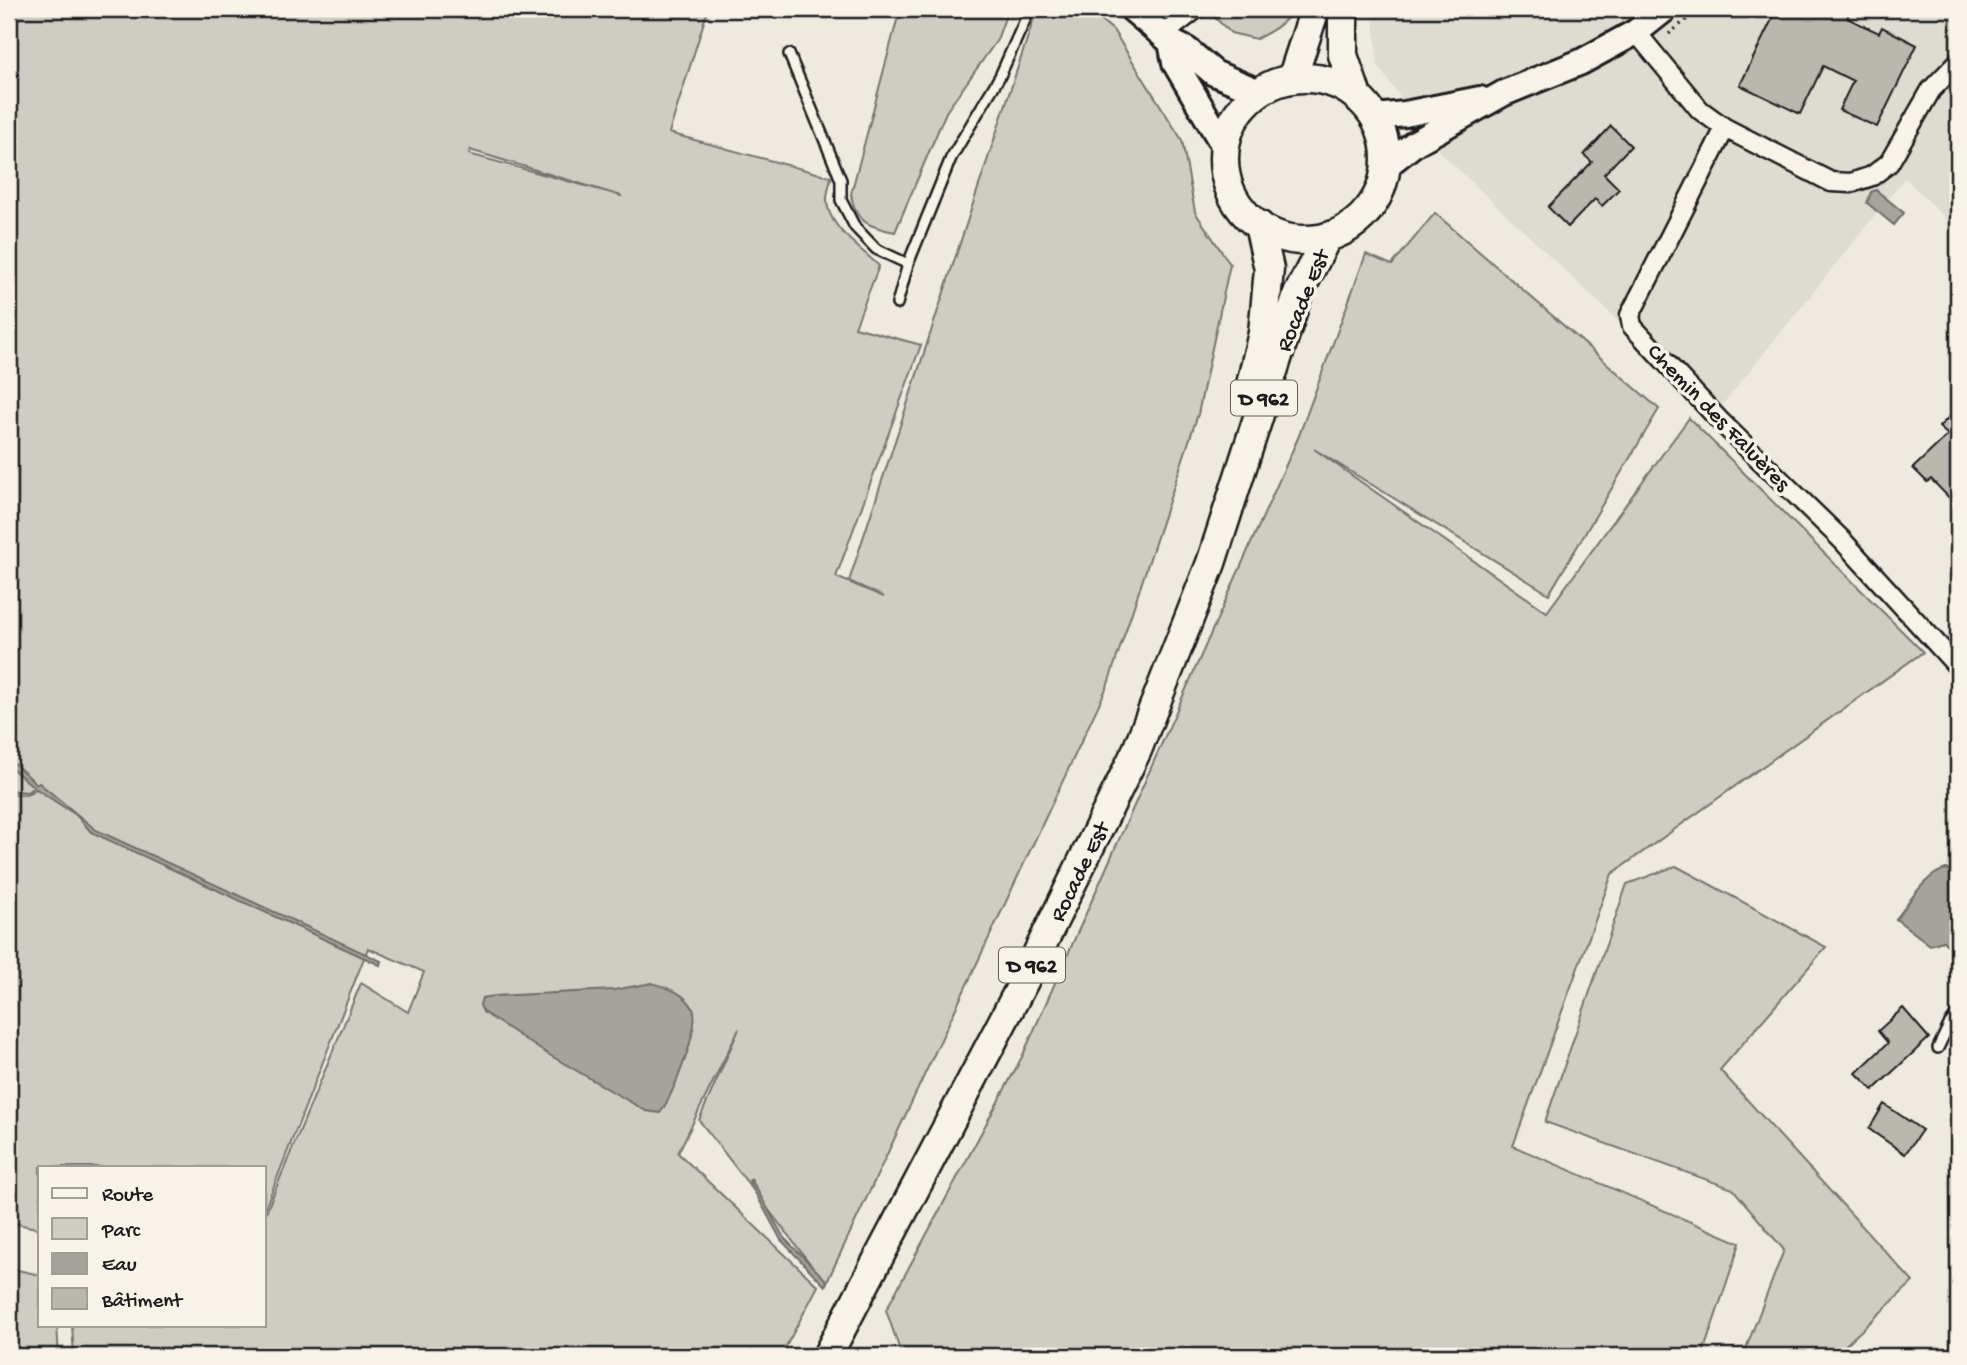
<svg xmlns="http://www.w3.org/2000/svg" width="1967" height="1365" viewBox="0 0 1967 1365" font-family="'Gochi Hand',sans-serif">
	<rect width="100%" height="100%" fill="#eeeae0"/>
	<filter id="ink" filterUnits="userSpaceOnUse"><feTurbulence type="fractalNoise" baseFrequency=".0143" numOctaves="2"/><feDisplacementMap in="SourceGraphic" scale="14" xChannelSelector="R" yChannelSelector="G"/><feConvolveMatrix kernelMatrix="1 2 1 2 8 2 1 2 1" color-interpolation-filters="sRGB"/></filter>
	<g filter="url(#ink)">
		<path fill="#dedbd1" d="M1373 9H1958V231L1905 178 1711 419 1610 313 1437 149 1378 66Z"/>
		<path fill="#cfccc3" stroke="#767470" stroke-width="2" fill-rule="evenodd" d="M9 9H708L669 133 831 177C830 184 827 192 827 199 826 226 861 248 879 266L855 327 921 345 836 577 884 597 849 581 1037 9H1087L1113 30 1182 140 1195 212 1230 264 1198 414 1107 687 826 1284 699 1120 739 1029 678 1153 818 1286 781 1356H74L72 1325H264V1217L361 983 408 1012 424 972 368 948 264 1211V1167H40V1229L9 1222ZM470 150 621 196H622L469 154Z
			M900 9H1008L997 40 946 112 895 232C869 227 855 222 851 194Z
			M1210 9H1293C1287 23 1270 32 1256 39L1231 33 1208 11Z
			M1435 213 1659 409 1549 594 1314 449 1547 612 1689 418 1923 652 1612 874 1513 1146 1740 1243 1702 1356H902L886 1310 1022 1057 1298 438 1366 254 1392 265Z
			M1676 866 1826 947 1720 1070 1913 1282 1834 1356H1743L1784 1250 1733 1189 1545 1122 1627 884Z
			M9 1268 40 1275V1325H57L59 1356H9Z"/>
		<path fill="#a6a39d" stroke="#6f6d69" stroke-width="2" d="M1876 190 1904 213 1894 225 1867 203 1871 192Z
			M9 759 37 784 39 783 96 830 381 961 380 965 91 832 76 815 36 789 26 795 9 794V790L27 792 34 787 9 766Z
			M1946 869 1958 873V955L1943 941 1930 945 1896 919C1909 903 1925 874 1946 869Z
			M652 983C668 988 686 993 693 1009 701 1026 672 1098 660 1113L646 1111 541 1050 483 1012 480 1005 482 998 495 996 614 990Z
			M751 1179 784 1238 827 1281 825 1286 781 1240 749 1181Z"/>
		<path fill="#bab7af" stroke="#1c1c1c" stroke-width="2" d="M1777 9H1851L1847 18 1879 33 1882 27 1917 45 1877 127 1839 110 1853 81 1823 66 1800 114 1740 85Z
			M1611 126 1631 146 1604 174 1619 189 1602 206 1595 199 1568 227 1548 207 1592 162 1584 155Z
			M1958 408V507L1931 479 1927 482 1913 468 1948 435 1939 427Z
			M1903 1008 1929 1038 1873 1090 1856 1073 1888 1043 1878 1031Z
			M1884 1104 1922 1130 1905 1154 1869 1129Z"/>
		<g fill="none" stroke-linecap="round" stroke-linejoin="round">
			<g stroke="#1c1c1c" stroke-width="14">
				<path id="lane" d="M789 54 841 180V200L855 227 876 249 908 264
					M897 304 908 264 951 158 1000 76 1030 9
					M1938 1048 1950 1023 1958 1013"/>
			</g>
			<g stroke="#1c1c1c" stroke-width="23">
				<path id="street" d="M1636 32 1700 110 1725 128 1831 182 1851 183 1872 176 1889 163 1931 90 1958 62
					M1164 34 1196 9
					M1725 128 1630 315 1632 326 1721 422 1841 539 1958 667"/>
			</g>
			<g stroke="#1c1c1c" stroke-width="30">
				<path id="secondary" d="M1132 9 1171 42 1187 50 1214 73 1259 92
					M1171 42 1175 63 1225 148
					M1375 117 1405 114 1480 99
					M1387 165 1415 143 1504 93 1581 62 1636 32 1665 9"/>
			</g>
			<g stroke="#1c1c1c" stroke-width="33">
				<path id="primary" d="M1343 9V55L1357 96
					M1224 159a81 81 0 1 1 162 0a81 81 0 1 1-162 0Z
					M1292 79 1315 9
					M1249 393 1263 333 1269 269 1259 225
					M827 1356 1024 981 1137 750 1211 563 1298 294 1327 237"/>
			</g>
			<path stroke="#1c1c1c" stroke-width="3.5" stroke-dasharray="2 5" stroke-linecap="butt" d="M1669 34 1699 9"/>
			<use href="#lane" stroke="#f7f3e8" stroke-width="9"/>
			<use href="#street" stroke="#f7f3e8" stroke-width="18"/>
			<use href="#secondary" stroke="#f7f3e8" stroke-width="24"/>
			<use href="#primary" stroke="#f7f3e8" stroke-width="28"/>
		</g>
	</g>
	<g text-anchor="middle" stroke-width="7" stroke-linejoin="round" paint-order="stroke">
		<g fill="#f7f3e8" stroke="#5e5c59" stroke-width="2">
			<rect x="1231" y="380.5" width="66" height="35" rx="5"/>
			<rect x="999" y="947.5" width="66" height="35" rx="5"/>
		</g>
		<g font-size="21" font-weight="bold" fill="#1c1c1c">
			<text x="1264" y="405">D 962</text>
			<text x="1032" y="972">D 962</text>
		</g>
		<g font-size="23" fill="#1c1c1c" stroke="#f7f3e8">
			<text transform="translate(1301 300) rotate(-68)" y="8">Rocade Est</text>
			<text transform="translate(1720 416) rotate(46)" y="8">Chemin des Faluères</text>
			<text transform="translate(1078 871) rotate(-64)" y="8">Rocade Est</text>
		</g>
	</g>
	<rect width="1967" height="1365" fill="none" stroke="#f7f3e8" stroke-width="35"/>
	<rect x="18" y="18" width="1932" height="1330" fill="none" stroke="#1c1c1c" stroke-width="2.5" filter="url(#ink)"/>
	<rect x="38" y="1166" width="228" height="161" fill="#f7f3e8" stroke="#9f9d96" stroke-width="2"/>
	<rect x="52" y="1188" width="35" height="10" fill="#f7f3e8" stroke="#9f9d96" stroke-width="2"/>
	<text x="102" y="1200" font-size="21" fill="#1c1c1c">Route</text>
	<rect x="52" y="1218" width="35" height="21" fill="#cfccc3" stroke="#9f9d96" stroke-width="2"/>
	<text x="102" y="1236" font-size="21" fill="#1c1c1c">Parc</text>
	<rect x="52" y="1253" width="35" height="21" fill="#a6a39d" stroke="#9f9d96" stroke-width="2"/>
	<text x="102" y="1270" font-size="21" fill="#1c1c1c">Eau</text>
	<rect x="52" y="1288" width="35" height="21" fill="#bab7af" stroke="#9f9d96" stroke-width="2"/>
	<text x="102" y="1306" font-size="21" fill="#1c1c1c">Bâtiment</text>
</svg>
